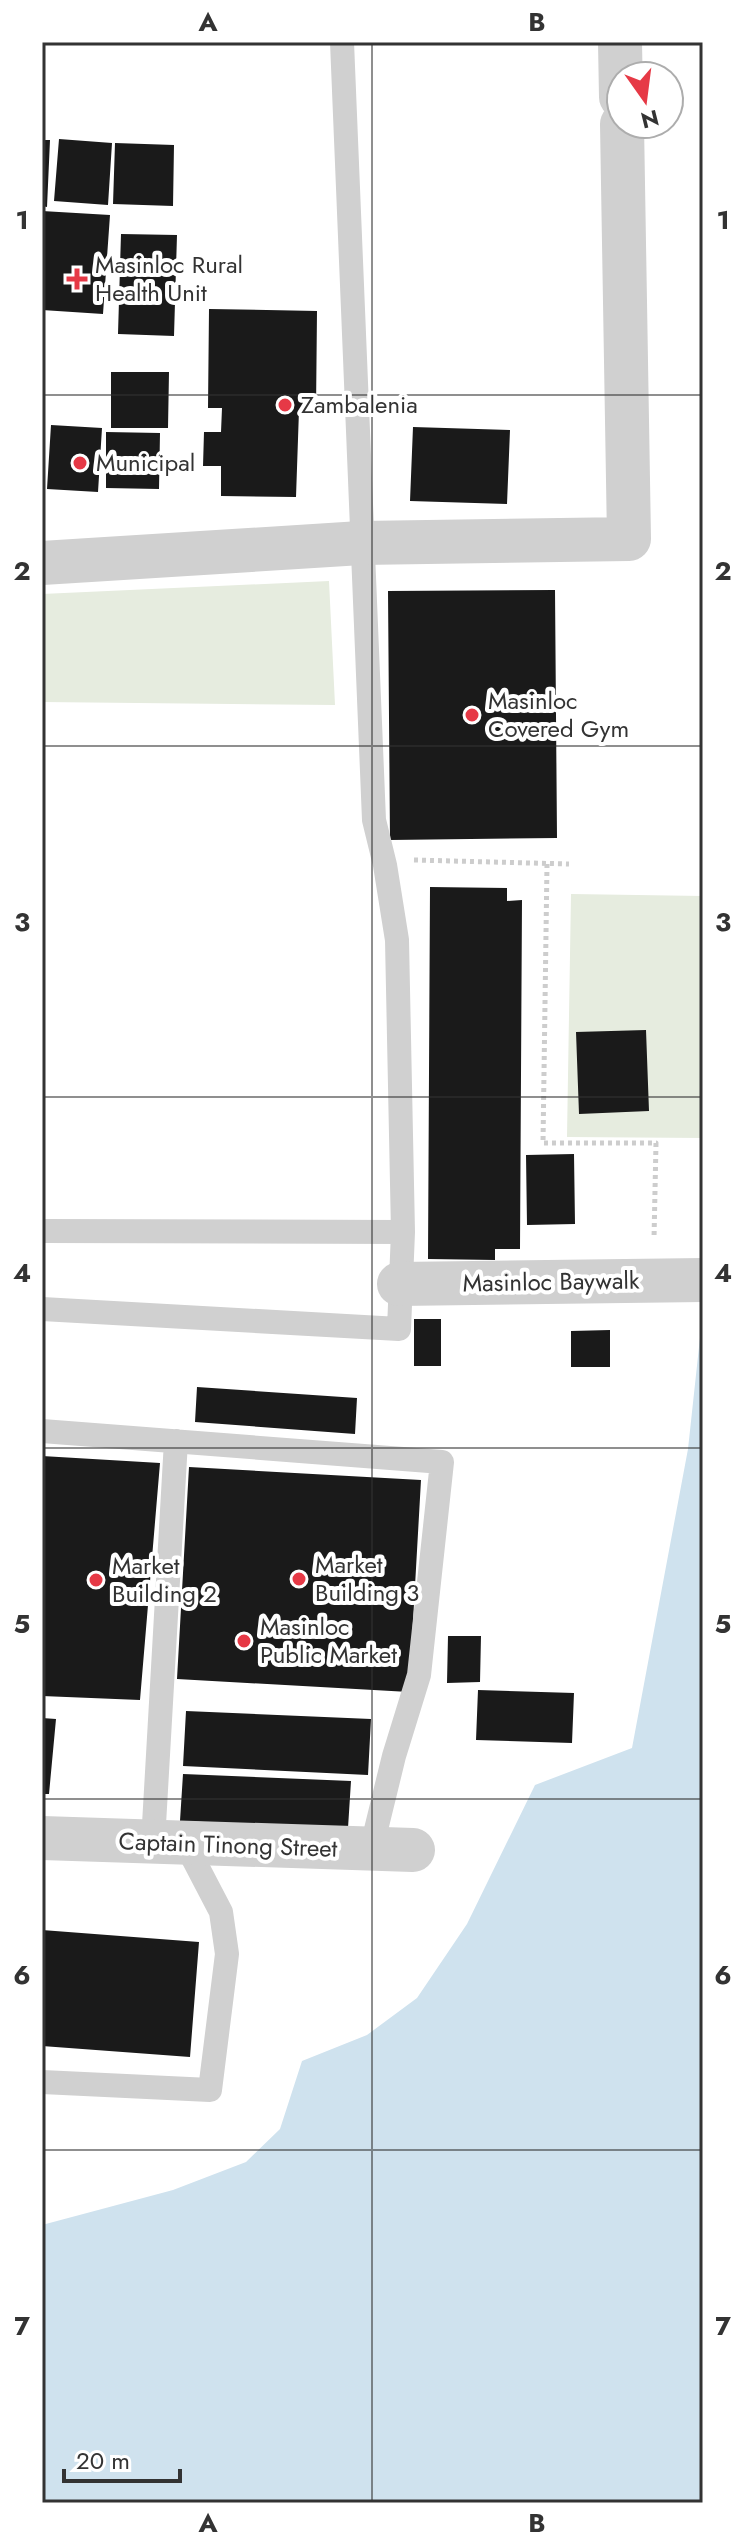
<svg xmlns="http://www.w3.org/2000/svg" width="745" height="2545" viewBox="0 0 745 2545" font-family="Jost,sans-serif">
	<rect width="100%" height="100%" fill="#fff"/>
	<path fill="#e6ecdf" d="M329 581 335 705 42 702V594Z
		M571 894 703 896V1138L567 1137Z"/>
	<path fill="#cfe2ee" d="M703 1310V2503H42V2225L173 2190 246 2162 280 2129 302 2061 367 2035 417 1998 467 1924 535 1785 632 1748 688 1449Z"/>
	<path fill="#1a1a1a" d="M59 139 112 143 108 205 54 201Z
		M42 140H50L47 207 42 206Z
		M115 143 174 145 173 206 113 204Z
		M42 211 110 215 103 314 42 310Z
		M121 234 177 235 174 336 118 334Z
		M209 309 317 311 316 410H299L296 497 221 496V466H203L204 432H221L222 408H208Z
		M111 372H169L168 428H111Z
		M51 425 102 428 98 492 47 489Z
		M413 427 510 430 507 504 410 501Z
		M106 432 160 433 159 489 106 488Z
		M555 590 557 838 390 840 388 591Z
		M430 887 507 888V901L522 900 520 1249H495V1260L428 1259Z
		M646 1030 649 1111 579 1114 576 1032Z
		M574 1154 575 1224 527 1225 526 1155Z
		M414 1319H441V1366H414Z
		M610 1330V1367H571V1331Z
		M197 1387 357 1398 355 1434 195 1422Z
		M42 1456 160 1463 140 1700 42 1696Z
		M189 1467 421 1480 409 1692 177 1679Z
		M448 1636H481L480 1682 447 1683Z
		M478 1690 574 1693 572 1743 476 1740Z
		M186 1711 371 1719 368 1775 183 1766Z
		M42 1718 56 1719 49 1794H42Z
		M183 1774 351 1781 348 1828 180 1821Z
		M42 1930 199 1942 190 2057 42 2046Z"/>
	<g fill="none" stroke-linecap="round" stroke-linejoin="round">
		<path stroke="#cdcdcd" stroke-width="5" stroke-dasharray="4 4" stroke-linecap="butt" d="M414 860 569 864
			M547 864 543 1143H656L654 1239"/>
		<path stroke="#d0d0d0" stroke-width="24" d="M42 1231 403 1232 397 940 385 865 374 820 342 42
			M42 1309 399 1329 403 1232
			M42 1431 442 1462 419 1675 394 1756 371 1850
			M153 1842 176 1441
			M42 2082 210 2090 227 1954 221 1912 185 1843"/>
		<path stroke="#d0d0d0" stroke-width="44" d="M620 42 621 97
			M42 563 361 543 629 539 622 124
			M399 1284 703 1280
			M42 1838 413 1850"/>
	</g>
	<path fill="none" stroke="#333" stroke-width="2" stroke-opacity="0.55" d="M372 42V2503M42 395H703M42 746H703M42 1097H703M42 1448H703M42 1799H703M42 2150H703"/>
	<g fill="#e63946" stroke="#fff" stroke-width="3">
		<path d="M73 267h8v8h8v8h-8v8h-8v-8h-8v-8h8z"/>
		<circle cx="285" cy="405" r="8"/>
		<circle cx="80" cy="463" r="8"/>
		<circle cx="472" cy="715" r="8"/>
		<circle cx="299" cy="1579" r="8"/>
		<circle cx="96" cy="1580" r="8"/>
		<circle cx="244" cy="1641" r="8"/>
	</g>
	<g text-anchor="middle" stroke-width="8" stroke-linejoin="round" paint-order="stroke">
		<g font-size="24" fill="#333" stroke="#fff" text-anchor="start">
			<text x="95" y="273">Masinloc Rural<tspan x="95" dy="28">Health Unit</tspan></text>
			<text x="301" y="413">Zambalenia</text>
			<text x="96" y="471">Municipal</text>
			<text x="488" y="709">Masinloc<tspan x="488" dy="28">Covered Gym</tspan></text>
			<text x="315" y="1573">Market<tspan x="315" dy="28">Building 3</tspan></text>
			<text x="112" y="1574">Market<tspan x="112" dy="28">Building 2</tspan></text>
			<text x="260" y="1635">Masinloc<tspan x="260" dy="28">Public Market</tspan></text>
		</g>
		<g font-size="24" fill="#333" stroke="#fff">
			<text transform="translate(551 1282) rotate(-1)" y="8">Masinloc Baywalk</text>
			<text transform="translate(228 1845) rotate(2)" y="8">Captain Tinong Street</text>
		</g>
	</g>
	<rect width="745" height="2545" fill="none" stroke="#ffffff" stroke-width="88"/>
	<g transform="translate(645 100) rotate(166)"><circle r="38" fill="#ffffff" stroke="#adadad" stroke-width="2"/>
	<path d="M0-6L14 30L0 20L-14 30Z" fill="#e63946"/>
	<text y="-12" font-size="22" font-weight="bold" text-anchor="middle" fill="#333333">N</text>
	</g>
	<path d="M64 2469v12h116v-12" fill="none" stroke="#333333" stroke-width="4"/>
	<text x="76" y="2469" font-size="24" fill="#333333" stroke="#ffffff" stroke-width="6" paint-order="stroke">20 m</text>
	<rect x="44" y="44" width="657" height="2457" fill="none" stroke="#333" stroke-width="3"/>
	<g font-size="26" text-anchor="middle" font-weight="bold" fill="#333">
		<text x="208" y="31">A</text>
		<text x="537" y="31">B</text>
		<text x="22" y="229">1</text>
		<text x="723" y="229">1</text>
		<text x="22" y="580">2</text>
		<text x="723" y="580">2</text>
		<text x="22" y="931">3</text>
		<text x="723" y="931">3</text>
		<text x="22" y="1282">4</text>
		<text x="723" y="1282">4</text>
		<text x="22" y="1633">5</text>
		<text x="723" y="1633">5</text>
		<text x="22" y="1984">6</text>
		<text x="723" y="1984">6</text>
		<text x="22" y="2335">7</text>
		<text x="723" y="2335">7</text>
		<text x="208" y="2532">A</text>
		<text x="537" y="2532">B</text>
	</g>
</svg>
